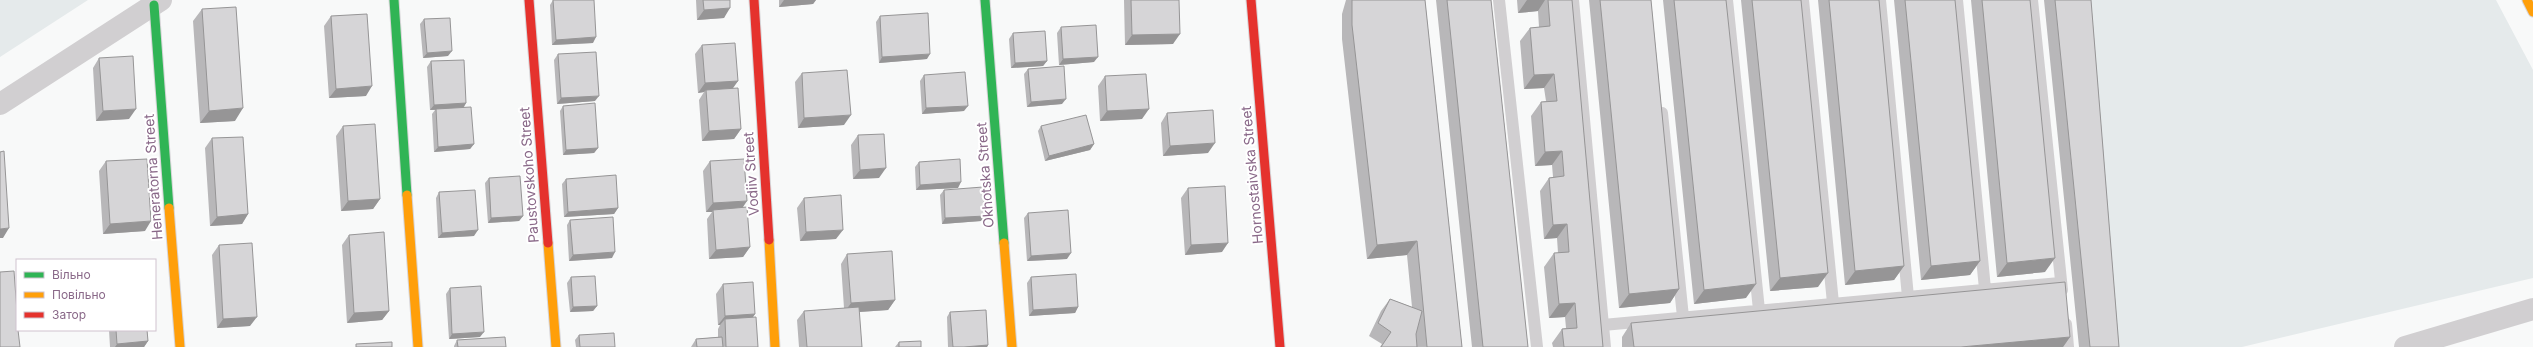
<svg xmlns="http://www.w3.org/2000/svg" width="2533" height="347" viewBox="0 0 2533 347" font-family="Inter,sans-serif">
	<rect width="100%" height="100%" fill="#f8f9f9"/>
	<path fill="#e5eaeb" d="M0 0H88L0 57Z
		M2080 0H2496L2533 70V278L2242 347H2108Z"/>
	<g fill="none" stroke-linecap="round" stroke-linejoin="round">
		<g stroke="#d7d5d8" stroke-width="11">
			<path id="fast" d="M394 0 407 195
				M985 0 1004 243
				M154 5 169 208"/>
		</g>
		<g stroke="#d7d5d8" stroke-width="11">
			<path id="slow" d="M2527 0 2533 12
				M407 195 418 347
				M169 208 180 347
				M769 240 775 347
				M548 243 556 347
				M1004 243 1012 347"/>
		</g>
		<g stroke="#d7d5d8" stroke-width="11">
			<path id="jam" d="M529 0 548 243
				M754 0 769 240
				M1251 0 1280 347"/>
		</g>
		<path stroke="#d1cfd1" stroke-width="12" d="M1499 0 1537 347
			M1573 0 1605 347
			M1727 0 1759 310
			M1803 0 1833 303
			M1880 0 1908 297
			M1957 0 1985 289
			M2032 0 2062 290
			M1662 113 1683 317
			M2066 324 2068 347
			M1603 325 2060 283"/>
		<path stroke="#d1cfd1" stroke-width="22" d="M0 104 161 0
			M2405 347 2533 309"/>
		<use href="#fast" stroke="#30b455" stroke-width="9"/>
		<use href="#slow" stroke="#ff9f0a" stroke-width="9"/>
		<use href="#jam" stroke="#e5322d" stroke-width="9"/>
	</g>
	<path fill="#b8b7b9" d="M553 0 593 43 552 45 550 5Z
		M696 0H730L724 18 697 20Z
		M779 0H816L813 4 779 7Z
		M1124 0H1179L1173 44 1125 45Z
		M1346 0H1425L1462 347H1380L1382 344 1369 336 1381 311 1390 299 1412 307 1407 255 1367 259 1342 39V14Z
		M1436 0H1491L1528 347H1472Z
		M1517 0H1572L1603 347H1553L1552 343 1562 329 1566 328 1565 317 1549 318 1544 267 1554 253H1558L1557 238 1544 239 1540 191 1549 178 1553 177 1552 165 1535 166 1531 116 1541 102 1546 101 1544 88 1524 89 1520 41 1530 28 1539 27 1538 11 1518 13Z
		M1589 0H1651L1679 289 1670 303 1619 308Z
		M1663 0H1726L1746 298 1694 304Z
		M1741 0H1801L1818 287 1770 291Z
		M1818 0H1879L1904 266 1894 280 1845 285Z
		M1894 0H1955L1980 261 1970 275 1921 280Z
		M1971 0H2030L2045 272 1997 277Z
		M2044 0H2091L2119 347H2079Z
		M202 9 235 121 200 123 193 21Z
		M331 16 366 96 329 98 324 26Z
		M880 16 927 59 879 63 876 22Z
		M424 19 448 56 423 58 420 24Z
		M1061 27 1094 62 1059 65 1057 33Z
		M1013 33 1047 61 1043 66 1011 68 1009 39Z
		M702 45 738 81 732 88 741 129 734 139 702 141 699 100 704 92 698 93 695 54Z
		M558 54 595 101 557 104 554 60Z
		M99 58 129 119 96 121 93 68Z
		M431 61 466 103 464 107 474 144 470 149 434 152 432 114 435 110H430L427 67Z
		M1028 69 1062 104 1027 107 1024 74Z
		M802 73 844 125 798 128 795 82Z
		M924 75 964 111 922 114 920 81Z
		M1105 76 1142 119 1100 121 1098 86Z
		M563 106 598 148 594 153 563 155 560 111Z
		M1167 113 1208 153 1163 156 1161 123Z
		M343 126 380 199 373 209 341 211 336 136Z
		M1041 126 1094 144 1090 150 1045 161 1038 131Z
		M858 135 879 178 853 179 851 145Z
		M212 138 248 214 242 224 210 226 205 148Z
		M106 161 145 231 103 234 99 171Z
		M710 161 742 208 750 247 743 257 709 259 707 219 712 212H706L703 171Z
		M919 162 958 188 916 190 915 167Z
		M489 178 523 216 519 221 488 223 485 183Z
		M566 179 618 208 614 214 564 217 562 184Z
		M1188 188 1222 252 1185 255 1181 198Z
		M944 190 985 216 981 221 942 224 940 195Z
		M439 192 474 236 438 238 436 198Z
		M804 198 836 239 800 241 797 208Z
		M1028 213 1067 259 1027 261 1024 218Z
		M570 220 612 258 569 261 567 225Z
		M349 235 389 311 382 320 347 323 342 245Z
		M219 245 250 326 217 328 212 255Z
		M847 254 895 300 888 310 859 312 862 347H799L797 320 804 311 844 308 841 264Z
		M571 277 597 306 593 311 570 312 567 283Z
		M1031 277 1078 307 1075 313 1029 316 1027 283Z
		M723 284 755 314 753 317 758 347H691L696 339 718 337V329L720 325H718L716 294Z
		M450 288 480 337 449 339 446 294Z
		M950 312 988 345 987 347H948L947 317Z
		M1631 323 2070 337 2063 347H1622V337Z
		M109 330H147L148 341 144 347H110Z
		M579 335 615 347H576L575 340Z
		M457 340 506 347H454V346Z
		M899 342 921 347H895Z"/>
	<path fill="#969596" d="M784 0H816L813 4 779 7Z
		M1527 0H1545L1538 11 1518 13Z
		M730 8 724 18 697 20 704 10Z
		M1180 34 1173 44 1125 45 1132 35Z
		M596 37 593 43 552 45 556 40Z
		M452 51 448 56 423 58 427 53Z
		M930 54 927 59 879 63 882 57Z
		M1098 57 1094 62 1059 65 1063 59Z
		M1047 61 1043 66 1011 68 1015 63Z
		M1554 74 1544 88 1524 89 1534 75Z
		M738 81 731 91 706 90 704 92 698 93 705 83Z
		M372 86 366 96 329 98 336 89Z
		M599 96 595 101 557 104 561 98Z
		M1066 99 1062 104 1027 107 1031 102Z
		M466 103 463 108 430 110 434 105Z
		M968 106 964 111 922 114 926 108Z
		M243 108 235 121 200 123 209 111Z
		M136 109 129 119 96 121 103 111Z
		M1149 109 1142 119 1100 121 1107 111Z
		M851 115 844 125 798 128 804 118Z
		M741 129 734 139 702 141 709 131Z
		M1215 143 1208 153 1163 156 1170 146Z
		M474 144 470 149 434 152 438 147Z
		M1094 144 1090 150 1045 161 1049 156Z
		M598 148 594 153 563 155 566 150Z
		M1562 151 1552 165 1535 166 1545 152Z
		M886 168 879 178 853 179 860 170Z
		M961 182 958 188 916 190 920 185Z
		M380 199 373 209 341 211 348 201Z
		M747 201 741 210H713L712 212H706L713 203Z
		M618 208 614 214 564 217 568 212Z
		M248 214 242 224 210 226 217 217Z
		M523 216 519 221 488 223 491 218Z
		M985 216 981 221 942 224 945 218Z
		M151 221 145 231 103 234 110 224Z
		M1567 224 1557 238 1544 239 1553 225Z
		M9 228 3 238H0V229Z
		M478 230 474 236 438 238 442 233Z
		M843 230 836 239 800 241 806 232Z
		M1417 241 1407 255 1367 259 1377 245Z
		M1228 243 1222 252 1185 255 1191 245Z
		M750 247 743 257 709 259 716 250Z
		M615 252 612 258 569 261 573 255Z
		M1071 253 1067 259 1027 261 1031 256Z
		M2055 258 2045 272 1997 277 2007 263Z
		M1980 261 1970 275 1921 280 1931 266Z
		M1904 266 1894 280 1845 285 1855 271Z
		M1828 273 1818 287 1770 291 1780 278Z
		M1756 284 1746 298 1694 304 1704 290Z
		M1679 289 1670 303 1619 308 1629 294Z
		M895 300 888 310 844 313 851 303Z
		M1575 303 1565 317 1549 318 1559 304Z
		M597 306 593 311 570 312 573 307Z
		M1078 307 1075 313 1029 316 1033 310Z
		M389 311 382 320 347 323 354 313Z
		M755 314 748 324 725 319 720 325H718L725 316Z
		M257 317 250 326 217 328 223 319Z
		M484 332 480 337 449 339 452 334Z
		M2070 337 2063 347H1961Z
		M148 341 144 347H115L117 344Z
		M988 345 987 347H964Z"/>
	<path fill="#d6d5d7" stroke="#969596" d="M553 0H594L596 37 556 40Z
		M703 0H730V8L704 10Z
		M1131 0H1179L1180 34 1132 35Z
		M1352 0H1425L1462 347H1427L1417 241 1377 245 1352 25Z
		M1447 0H1491L1528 347H1483Z
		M1548 0H1572L1603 347H1564L1562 329 1577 328 1575 303 1559 304 1554 253 1569 252 1567 224 1553 225 1549 178 1564 176 1562 151 1545 152 1541 102 1557 101 1554 74 1534 75 1530 28 1550 26Z
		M1600 0H1651L1679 289 1629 294Z
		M1674 0H1726L1756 284 1704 290Z
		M1752 0H1801L1828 273 1780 278Z
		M1829 0H1879L1904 266 1855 271Z
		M1905 0H1955L1980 261 1931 266Z
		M1982 0H2030L2055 258 2007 263Z
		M2055 0H2091L2119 347H2090Z
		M236 7 243 108 209 111 202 9Z
		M928 13 930 54 882 57 880 16Z
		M367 14 372 86 336 89 331 16Z
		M450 18 452 51 427 53 424 19Z
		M1096 25 1098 57 1063 59 1061 27Z
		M1045 31 1047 61 1015 63 1013 33Z
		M735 43 738 81 705 83 702 45Z
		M596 52 599 96 561 98 558 54Z
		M133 56 136 109 103 111 99 58Z
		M464 60 466 103 434 105 431 61Z
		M1064 66 1066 99 1031 102 1028 69Z
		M847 70 851 115 804 118 802 73Z
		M965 72 968 106 926 108 924 75Z
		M1146 74 1149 109 1107 111 1105 76Z
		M738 88 741 129 709 131 706 90Z
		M595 103 598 148 566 150 563 106Z
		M471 107 474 144 438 147 436 109Z
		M1213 110 1215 143 1170 146 1167 113Z
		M1086 115 1094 144 1049 156 1041 126Z
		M375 124 380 199 348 201 343 126Z
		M884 134 886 168 860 170 858 135Z
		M243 137 248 214 217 217 212 138Z
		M4 151 9 228 0 229V152Z
		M147 159 151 221 110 224 106 161Z
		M744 159 747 201 713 203 710 161Z
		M960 159 961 182 920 185 919 162Z
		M616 175 618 208 568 212 566 179Z
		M520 176 523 216 491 218 489 178Z
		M1225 186 1228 243 1191 245 1188 188Z
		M983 187 985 216 945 218 944 190Z
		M475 190 478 230 442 233 439 192Z
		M841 195 843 230 806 232 804 198Z
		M747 207 750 247 716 250 713 210Z
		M1068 210 1071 253 1031 256 1028 213Z
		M613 217 615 252 573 255 570 220Z
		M384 232 389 311 354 313 349 235Z
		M252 243 257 317 223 319 219 245Z
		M892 251 895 300 851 303 847 254Z
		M14 271 17 312V330H18L20 347H0V272Z
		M1076 274 1078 307 1033 310 1031 277Z
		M595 276 597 306 573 307 571 277Z
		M753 282 755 314 725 316 723 284Z
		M2065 282 2070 337 1961 347H1634L1631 323Z
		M481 286 484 332 452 334 450 288Z
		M1390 299 1422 311 1416 334 1417 347H1381L1391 332 1378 323Z
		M859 307 862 347H807L804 311Z
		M986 310 988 345 964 347H953L950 312Z
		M756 317 758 347H726L725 319Z
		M116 330H147L148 341 117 344Z
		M614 333 615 347H580L579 335Z
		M505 337 506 347H458L457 340Z
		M722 337 723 347H697L696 339Z
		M921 341V347H899V342Z
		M392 342V347H356V344Z"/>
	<g text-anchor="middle" stroke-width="4" stroke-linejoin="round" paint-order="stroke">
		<g font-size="14" fill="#896888" stroke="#fff">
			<text transform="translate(751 174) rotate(-94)" y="5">Vodiiv Street</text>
			<text transform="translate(529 175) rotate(-94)" y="5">Paustovskoho Street</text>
			<text transform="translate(985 175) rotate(-94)" y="5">Okhotska Street</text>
			<text transform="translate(1252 175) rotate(-95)" y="5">Hornostaivska Street</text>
			<text transform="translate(153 177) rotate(-94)" y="5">Heneratorna Street</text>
		</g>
	</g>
	<rect x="16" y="259" width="140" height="72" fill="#ffffff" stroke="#d0c3cf"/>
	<rect x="24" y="272" width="20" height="6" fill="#30b455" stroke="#d0c3cf"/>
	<text x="52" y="279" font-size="12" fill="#896888">Вільно</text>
	<rect x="24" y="292" width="20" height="6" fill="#ff9f0a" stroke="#d0c3cf"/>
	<text x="52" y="299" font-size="12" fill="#896888">Повільно</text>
	<rect x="24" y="312" width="20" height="6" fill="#e5322d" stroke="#d0c3cf"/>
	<text x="52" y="319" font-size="12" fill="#896888">Затор</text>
</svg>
